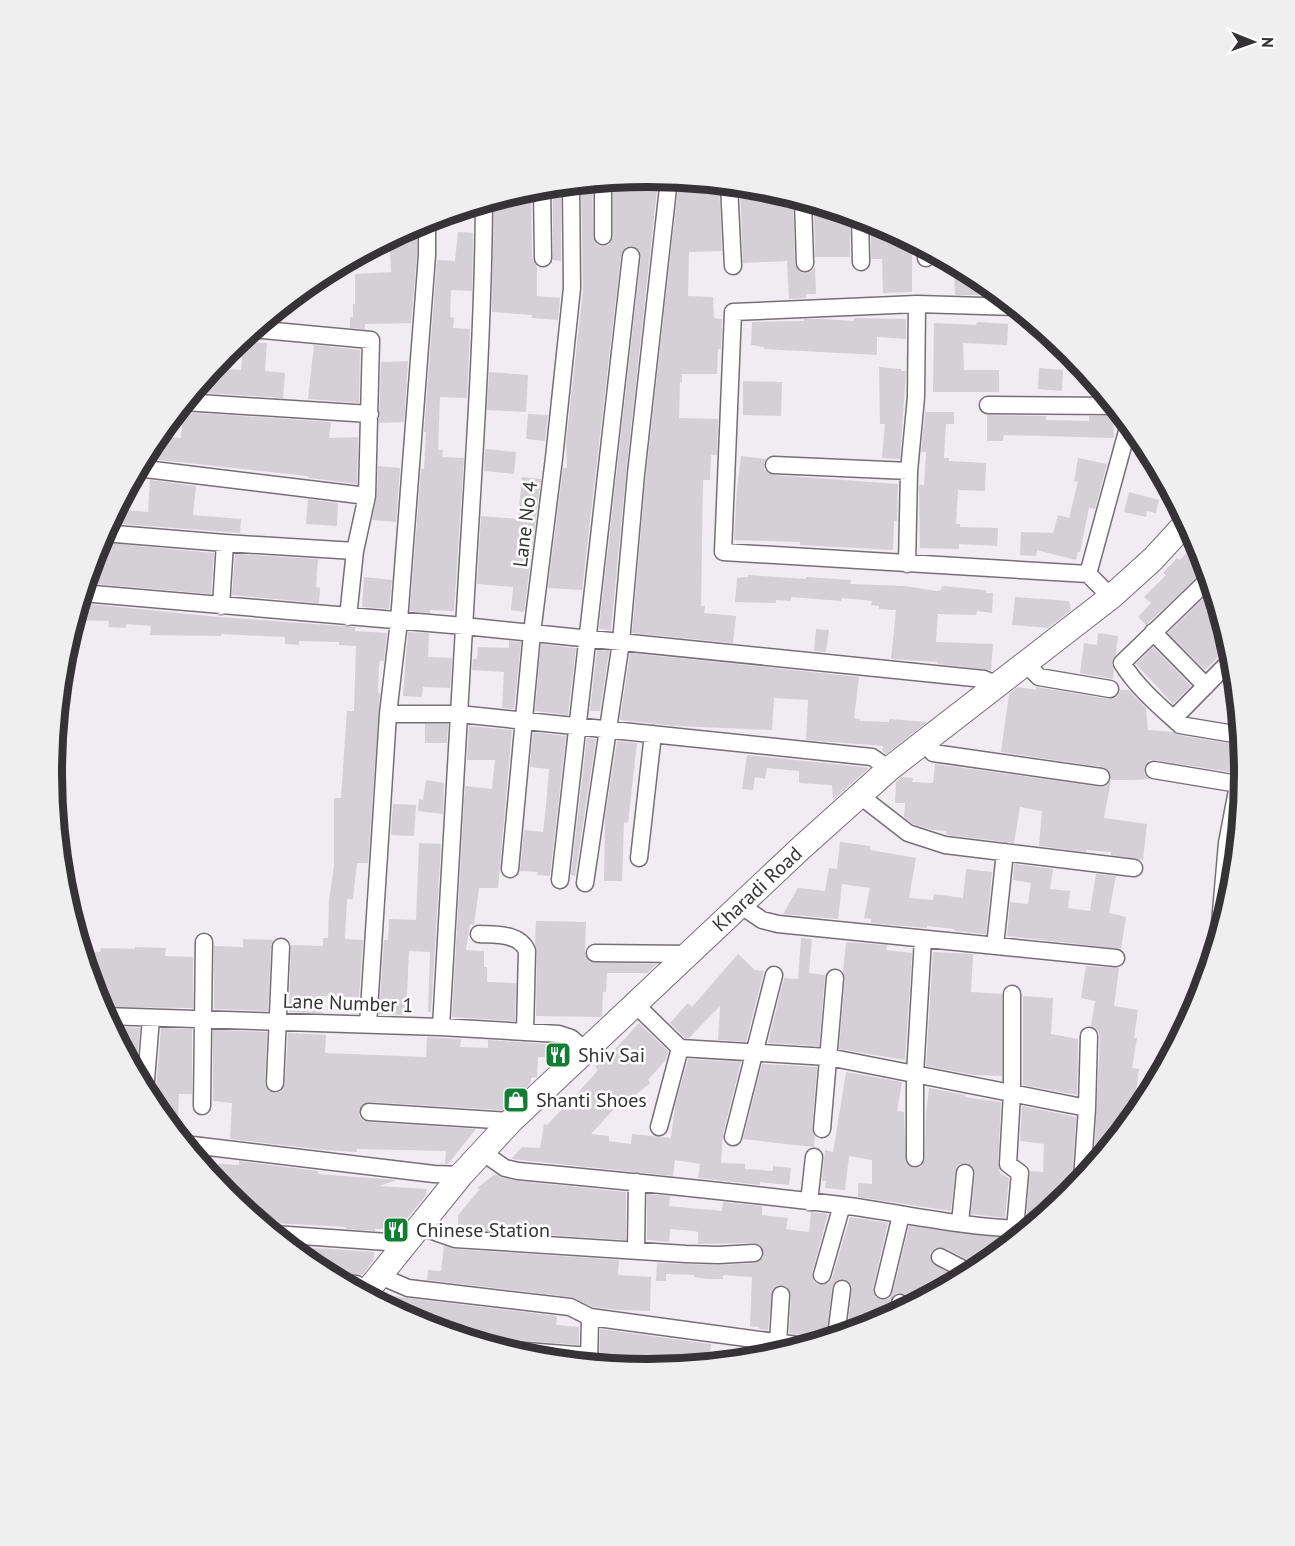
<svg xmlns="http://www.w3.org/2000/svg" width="1295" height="1546" viewBox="0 0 1295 1546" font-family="'PT Sans',sans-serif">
	<rect width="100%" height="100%" fill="#f1ebf2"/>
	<path fill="#d5cfd6" d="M631 178 658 181 626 473 611 630 599 629 641 257 640 251 633 246 626 247 621 255 582 590 548 588 563 468H567L566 443 583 290 581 183 592 182 593 237 597 245 604 246 609 245 613 237V180Z
		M679 180 719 184 722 251 689 252 688 296 713 297 714 318 722 319 721 349H718L717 374H682V382H680L679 418 718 419 717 455H711L710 480H703L701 606H705L704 613 736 616 733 643 632 633 646 475Z
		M740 186 764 188 793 197 795 264 800 272 805 273 811 272 815 267 816 294H806V298L789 299 787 261 743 263Z
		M531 188 532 258 537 267V296L560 298 558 320 532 318V315L492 312 494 199Z
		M553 195H561V261L553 260Z
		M814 203 850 214V257H815Z
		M871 222H876L917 244 915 255H912V292L883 293 882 259H871Z
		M417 223V255L411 323 365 324V329L350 328V317H353V304H355V274L391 272 390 250H366Z
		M458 232 473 233 472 291 451 290 450 317 454 318 453 328 470 329 467 398 440 397 438 450H443L442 457 464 458 454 611 430 610V613L410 611 421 469H424L426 432H424L437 260 455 261Z
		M954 264 979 277V295H955Z
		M854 318 906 319V339L877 337V355L764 349V347L751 345 752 322 804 321V319H823L854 321Z
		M977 322 1008 324 1007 345 963 343 964 370H999V392H933L934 323 976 325Z
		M243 342 267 343 265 371 285 373 283 398 192 392 212 368 241 370Z
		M314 345 360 350 359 403 308 399Z
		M408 361 404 422 379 423 381 362Z
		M879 367 901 369V371H906L900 459 882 458 885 424H880Z
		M1039 368 1063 370 1062 391 1038 389Z
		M489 372 528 375 526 412 487 410Z
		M743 381 782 382 781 416 743 415Z
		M926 405V412H954V424H946L944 458H949V461L986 463 985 491 958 490 956 524H960V527L998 528 997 546 959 544V549L920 548 919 485H924L926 452H921Z
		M183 412 331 422 329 438 358 437 357 484 309 478 307 476 151 459 154 439 156 436 181 438Z
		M528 414 548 415 545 441 526 439Z
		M987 415 1046 416V420L1089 421V416H1113L1114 438 1004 435 1003 441H987Z
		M485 449 516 452 514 474 484 471Z
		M741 456 766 459 764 464V469L768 473 774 475 898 484 897 521H894L893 550 800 545V542L734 540 737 489Z
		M1078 458 1107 464 1095 509 1089 508 1080 552H1078L1076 560 1037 550 1036 556 1020 555 1021 532 1053 533 1058 515 1069 518 1078 482 1074 481Z
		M378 466 400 468 396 522 372 520 377 496Z
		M522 477 541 479 524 612 511 610 513 587 477 584 481 516 518 519Z
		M150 480 196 486 193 515 241 519 240 533 108 523 115 509 148 512Z
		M1129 492 1159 500 1156 513 1147 511 1146 517 1124 512Z
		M308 499 338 503 337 526 306 524Z
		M98 542 214 553 211 594 85 583Z
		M1195 544 1200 550 1206 569 1146 625 1138 617 1151 603 1144 597 1166 575 1163 573 1177 558 1180 560Z
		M235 554 318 559 316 587 320 588 319 603 232 595Z
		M748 575 806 579V577L851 580 850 584 904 586 937 591 941 590 942 586 986 590V593H993L992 613 977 611 976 615 938 614 936 642 993 644 991 670 938 664V662L891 659 896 610 879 609V606L871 605 872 601 842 598 841 601 791 597V601L776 600V603L735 602 737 578 748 577Z
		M364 577 392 580 389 609 362 607Z
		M1212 590 1229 646 1205 670 1168 633Z
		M1015 597 1069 601 1071 610 1048 628 1012 625Z
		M79 603 219 617 355 627V631L387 633 384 661H380L379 667 378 693H380L368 863H357L353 899H347L345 939 363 940 359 997 322 996V1013L289 1012 291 945 323 946V938H328L329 900 334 867V798H341L347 711H354L356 646 339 645V642L299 641V645L285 644V637L263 636 221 634V636L150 635 151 626 126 624V628L108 627 109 621 74 620Z
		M816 629 829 630 826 652 814 651Z
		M408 632 429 633 428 657 452 658 450 688 423 687 422 697 403 696Z
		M1098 633 1118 636 1116 654 1112 664 1114 670 1113 679 1080 673 1084 643 1097 645Z
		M509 641 521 642 514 709 502 708 504 672 472 670 473 659H477L478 647 509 648Z
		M541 644 576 648 568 715 535 711Z
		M1153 647 1191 686 1173 704 1136 664Z
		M597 650 609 651 600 711H590Z
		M630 653 859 677 854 718 860 719V721L889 722V719L927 722 886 754 882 751 883 746 806 740 808 700 774 698 772 730 676 726 620 720Z
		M1018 687 1036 690V687L1109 699 1118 696 1120 690H1129L1146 708 1148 730 1173 732 1178 735 1239 745V749L1233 756 1230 772 1155 760H1150L1144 768V774L1150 779 1131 780H1111L1110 773 1102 767 1001 752 1009 694Z
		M425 724H448L447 743H425Z
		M469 726 512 730 498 888H479L474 925 470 924 466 950 484 951V967H487V982L516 983 515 1021 452 1017 465 786 492 789 495 760H467Z
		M533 732 566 736 550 876 537 875 538 872 520 871 524 830 543 832 546 806 549 769 530 767Z
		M587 738 596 739 575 876 571 875Z
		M617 741 637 743 628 823 624 822 622 881H604L605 818Z
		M747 755 863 767 869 768 833 800 832 785 799 783V771L767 768 765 779 755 777 753 790 742 789Z
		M935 764 1100 787 1105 786 1111 780 1104 818 1147 824 1143 860 1111 855V852L1086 850V852L1039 846 1042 811 1020 807 1014 843 947 835 946 831 933 830 913 824 904 817 905 803H895L896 782 901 777 913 778 912 782 933 783Z
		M426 780 444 783 443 814 418 811 419 799 423 800Z
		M393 804 416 805 414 836 391 835Z
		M840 842 870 846V850L916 858 909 898 933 900 934 894 963 898 966 869 992 872 986 934 955 931 954 929 927 926V928L871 923V919L864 918 870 888 842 884 838 919 783 914 798 888 825 891 829 868 837 869Z
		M419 843 441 844 431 1012H428L430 952 409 951 406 1015 379 1014 384 940H388L389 919 416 920Z
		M1014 864 1053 869 1050 889 1070 891 1068 908 1090 911 1096 874 1116 876 1109 913 1126 917 1121 949 1007 936 1010 902 1028 904 1031 883 1013 880Z
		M536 921 586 922 585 953 590 962 657 964 647 973H607L606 992H603L602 1016 600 1017 536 1016 537 951 535 944Z
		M801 938 812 939 809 973 825 975 819 1046 768 1043 784 978 798 979Z
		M243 939 273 940 271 947 268 1011 214 1009V946L243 947Z
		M846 942 887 945 886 950 912 953 905 1060 839 1049 845 979 843 972Z
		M135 947 166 948 165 956 193 957V1008L99 1007 81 951 100 952 101 948 135 949Z
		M933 952 973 954 971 992 1002 994V1076L974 1075 926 1066Z
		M738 954 755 970 764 971 746 1042 718 1040 720 1006 689 1038H685L670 1023 688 1003 692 1007Z
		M1086 966 1119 968 1114 1006 1138 1010 1134 1038H1137L1132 1068 1139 1069 1133 1117 1094 1165 1100 1036 1098 1031 1091 1026 1095 1001 1081 998Z
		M1023 996 1053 998 1051 1034 1078 1039 1077 1095 1023 1085Z
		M639 1023 668 1051 666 1060 648 1080 650 1083 628 1101 625 1097 591 1134 609 1136V1141L631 1144 632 1134 671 1138 675 1106 688 1059 741 1062 723 1134 721 1163 745 1164V1169L773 1171V1166L791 1168 789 1185 760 1182V1185L698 1178 700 1164 675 1160 673 1176 511 1159 522 1147 540 1148 544 1124 547 1125 576 1095 598 1070 595 1067 618 1046Z
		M110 1027 140 1028 136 1072H134Z
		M161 1028 192 1029V1094H179L177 1135 157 1111 158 1091H156Z
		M213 1030 267 1032 265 1083 269 1091 274 1093 280 1092 285 1084 288 1033 326 1035 325 1053 426 1057 427 1037 461 1039 460 1047 488 1048V1040L547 1044V1057H538L537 1077 531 1078V1082L526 1088 516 1087 508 1104 502 1110 370 1102 361 1106 359 1116 363 1120 368 1122 476 1129 448 1164H445L446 1151 357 1149V1152L325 1150 230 1139 232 1103 213 1101Z
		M762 1064 817 1067 812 1128 815 1137 814 1147 743 1139Z
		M846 1072 902 1082 897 1111 904 1112 906 1163 914 1168 921 1167 925 1159 926 1113 929 1088 965 1095V1097L1001 1102 998 1163 1000 1173 1009 1178 1005 1218 971 1214 975 1173 974 1168 967 1163 960 1164 955 1171 951 1211 858 1197V1183L872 1184V1160L849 1156 845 1190 825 1188 826 1181H822L825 1150 833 1152Z
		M1022 1106 1076 1117 1072 1179 1075 1188 1069 1195 1035 1223 1026 1218 1030 1171 1043 1172 1044 1144 1020 1141Z
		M239 1161 318 1171V1174L397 1180 379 1186 427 1189 426 1195 406 1220H390L389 1229H375V1231L346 1229V1227L273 1223 270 1224H261L225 1195 217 1184 218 1164 239 1165Z
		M495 1174 502 1178 517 1181 626 1192V1240L458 1229V1215L480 1189 477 1188Z
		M647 1194 670 1196 669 1206 722 1211 723 1202 762 1206V1215L788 1218 786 1229 809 1232 811 1212 828 1214 812 1273 814 1282 820 1285 829 1283 832 1278 850 1217 888 1223 873 1288 875 1297 881 1300 890 1298 893 1292 909 1226 1015 1239 980 1268 976 1264 945 1248H935L930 1253 932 1263 960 1279 910 1306V1299L907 1295 896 1293 890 1301 888 1310 889 1317 875 1324 847 1333 852 1286 844 1279 837 1280 832 1288 826 1339 815 1343 807 1336 789 1333 791 1295 786 1286 777 1285 772 1290 768 1330 759 1329V1327L750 1326 752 1277 723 1275V1279H708L694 1277V1275L666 1274V1281H656L657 1263 718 1265 755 1263 763 1258 764 1252 759 1244 754 1243 698 1244V1232L694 1231 670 1229 669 1242 647 1240Z
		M444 1246 454 1249 619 1260 618 1275 651 1277 650 1311 620 1310 593 1307 571 1297 427 1280 428 1270 441 1271Z
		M313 1248 374 1252 373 1261 362 1275 343 1273 335 1276H328L316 1269 292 1249 313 1250Z
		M383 1294 407 1298 557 1316 556 1325 579 1327V1345L502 1339 496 1340 491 1346 419 1324 377 1302Z
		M600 1329 711 1344 709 1363 647 1369 599 1365Z
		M757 1350 780 1353 756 1359Z"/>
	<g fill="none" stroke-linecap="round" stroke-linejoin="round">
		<g stroke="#767076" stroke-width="19">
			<path id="street" d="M603 181V236
				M729 185 733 266
				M542 187 543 258
				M803 200 805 263
				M860 217 861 262
				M926 249V258
				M1016 307 917 304 733 312 723 552 1088 574 1111 597
				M253 329 371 340 367 496 355 551 348 617
				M184 402 370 414
				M988 405 1114 406
				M774 465 909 471
				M137 468 367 496
				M103 533 225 543 355 551
				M907 564 909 471 916 397 917 304
				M1088 574 1129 424
				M82 593 464 626 984 679 998 685
				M221 606 225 543
				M1153 632 1206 686
				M1233 658 1177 715V721L1180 725 1240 735
				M1026 664 1039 677 1110 689
				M388 714H459L872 757 889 769
				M1178 723C1158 705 1136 686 1122 663L1209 579
				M924 742 933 753 1101 777
				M1154 770 1238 784
				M859 795 908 833 945 845 1134 868
				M639 858 653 734
				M510 869 532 633 554 458 572 288 571 184
				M560 880 631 256
				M585 883 621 642 636 474 669 179
				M740 905 762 920 778 924 1116 958
				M479 934C496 935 520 933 527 951L525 1032
				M1219 935 1227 843 1243 759
				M995 946 1005 852
				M595 953 688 954
				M1012 994V1093L1008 1164 1020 1173 1015 1229
				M635 1004 680 1048 828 1057 1087 1108
				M104 1016 441 1027 559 1034 571 1038 586 1051
				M368 1025 388 714 399 621 427 255V219
				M441 1027C449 894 456 761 464 628 472 486 483 344 484 202
				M275 1083 281 947
				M145 1092 151 1018
				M202 1106 204 942
				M369 1112 511 1121
				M659 1127 680 1048
				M822 1129 835 978
				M733 1137 774 975
				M184 1144 434 1174 461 1175
				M482 1152 505 1168 518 1171C626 1181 734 1192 841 1205 903 1213 965 1228 1027 1229
				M915 1158V1074L923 939
				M1082 1180 1087 1108 1089 1036
				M809 1202 814 1157
				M960 1223 965 1173
				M421 1227 455 1239 686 1254 718 1255 754 1253
				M274 1234 387 1242 400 1250
				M636 1250 637 1182
				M940 1257 971 1273
				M822 1275 842 1205
				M380 1276 408 1288 570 1307 590 1317 805 1346
				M342 1283 356 1284 368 1290
				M883 1290 901 1215
				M898 1312 900 1303
				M836 1336 842 1289
				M778 1342 781 1295
				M501 1349 589 1356
				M589 1364 590 1317"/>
		</g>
		<g stroke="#767076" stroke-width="26">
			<path id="secondary" d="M364 1295 461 1175 511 1121 801 848 889 769 1111 597 1153 559 1187 522"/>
		</g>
		<use href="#street" stroke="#fff" stroke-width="16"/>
		<use href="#secondary" stroke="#fff" stroke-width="24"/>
	</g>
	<defs>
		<g id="restaurant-square" transform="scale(1.35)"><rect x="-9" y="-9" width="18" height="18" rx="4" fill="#127e33" stroke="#fff"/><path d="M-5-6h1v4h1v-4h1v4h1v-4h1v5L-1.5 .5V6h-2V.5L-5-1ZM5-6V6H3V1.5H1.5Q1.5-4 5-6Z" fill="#fff"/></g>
		<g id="shop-square" transform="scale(1.35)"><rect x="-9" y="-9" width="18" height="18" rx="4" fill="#127e33" stroke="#fff"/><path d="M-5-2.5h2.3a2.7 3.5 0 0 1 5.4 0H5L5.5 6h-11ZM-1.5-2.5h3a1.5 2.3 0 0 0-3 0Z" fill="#fff"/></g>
	</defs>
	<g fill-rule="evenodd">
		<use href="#restaurant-square" x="558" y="1055"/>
		<use href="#shop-square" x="516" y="1100"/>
		<use href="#restaurant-square" x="396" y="1230"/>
	</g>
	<g text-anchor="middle" stroke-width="5" stroke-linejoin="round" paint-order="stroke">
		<g font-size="20" fill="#363336" stroke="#fff">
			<text transform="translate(525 524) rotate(-83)" y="7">Lane No 4</text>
			<text transform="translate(757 889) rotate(-43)" y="7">Kharadi Road</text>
			<text transform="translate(348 1003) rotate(2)" y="7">Lane Number 1</text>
		</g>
		<g font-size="20" fill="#363336" stroke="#fff" text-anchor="start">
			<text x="578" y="1062">Shiv Sai</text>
			<text x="536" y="1107">Shanti Shoes</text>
			<text x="416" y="1237">Chinese Station</text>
		</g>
	</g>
	<path d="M0 0H1295V1546H0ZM62 773a586 586 0 1 1 1172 0a586 586 0 1 1-1172 0Z" fill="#efefef" fill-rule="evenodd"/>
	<path fill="none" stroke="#363336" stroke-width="8" d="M62 773a586 586 0 1 1 1172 0a586 586 0 1 1-1172 0Z"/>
	<g transform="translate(1253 42) rotate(91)" stroke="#ffffff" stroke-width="4.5" paint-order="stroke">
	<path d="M0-4.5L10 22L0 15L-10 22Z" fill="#363336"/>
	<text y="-9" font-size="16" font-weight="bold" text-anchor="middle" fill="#363336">N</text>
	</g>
</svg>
